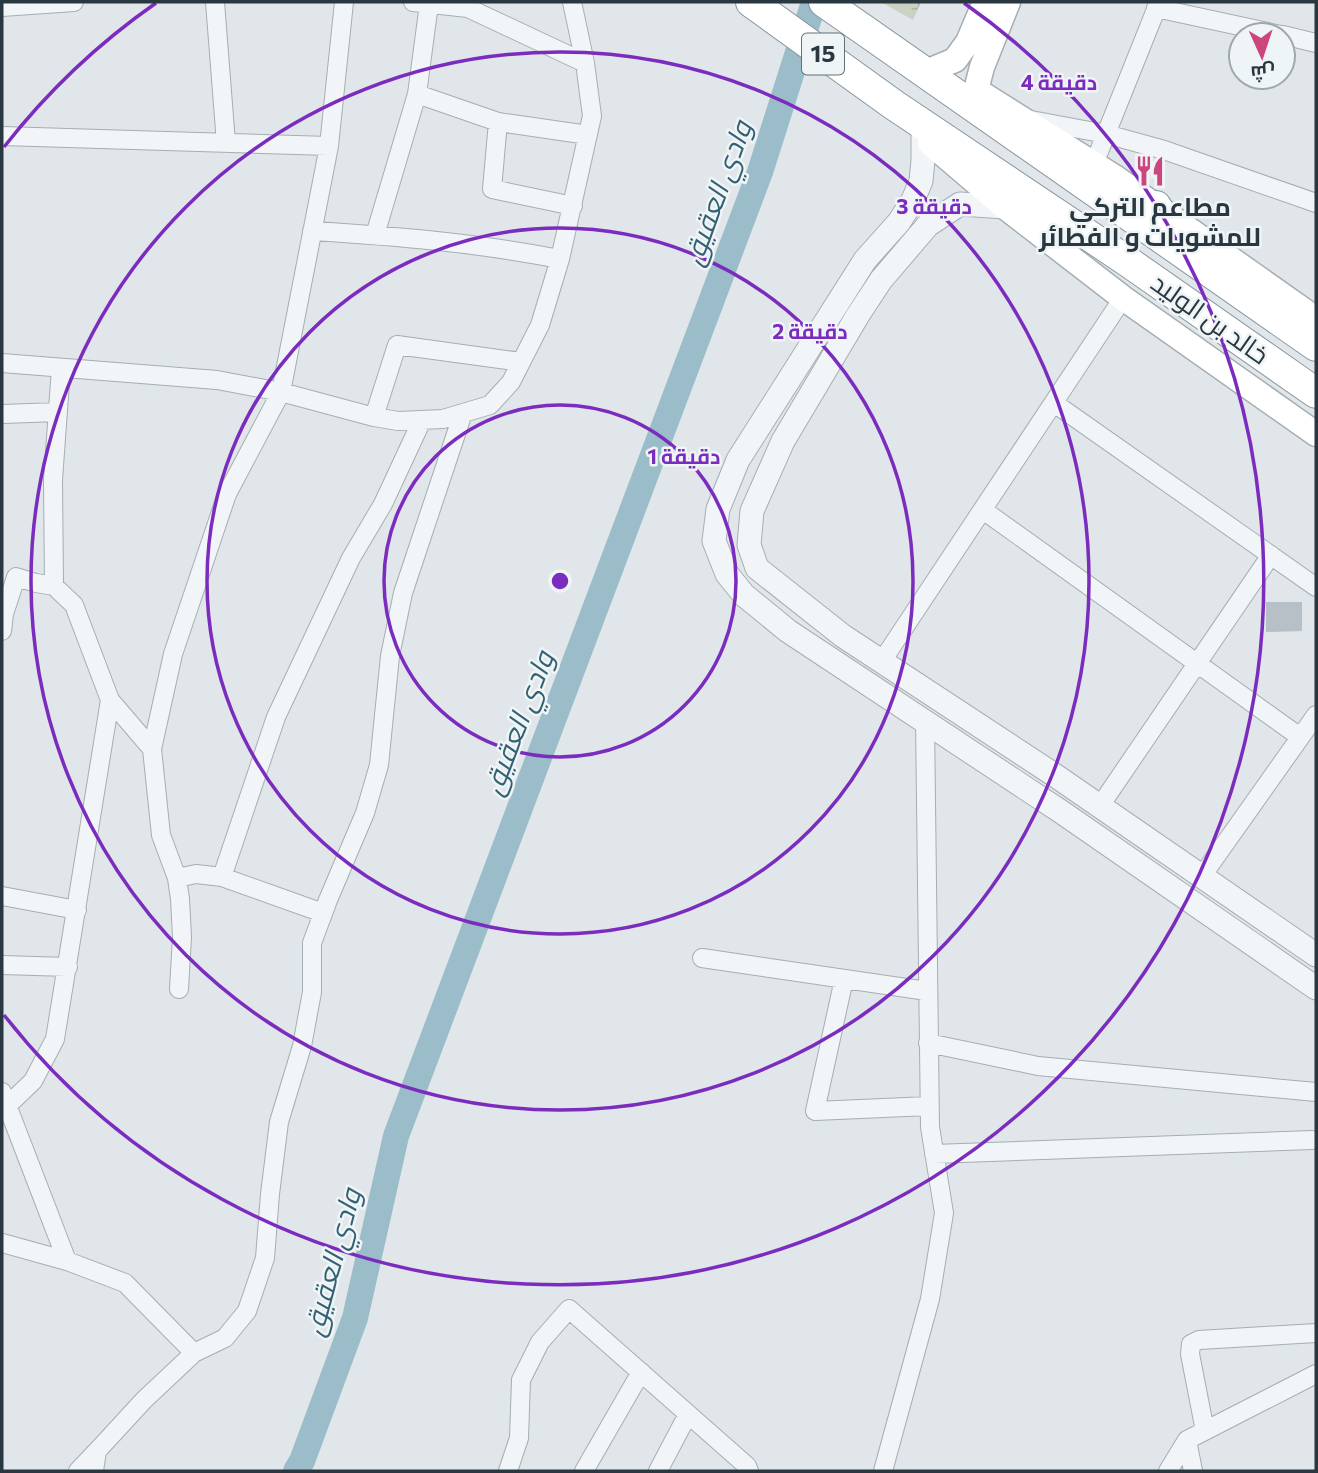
<svg xmlns="http://www.w3.org/2000/svg" width="1318" height="1473" viewBox="0 0 1318 1473" font-family="Commissioner,Cairo,sans-serif">
	<defs>
		<pattern id="wetland-marsh" width="20" height="14" patternUnits="userSpaceOnUse" patternTransform="scale(1.75)"><rect width="20" height="14" fill="#cad3c1"/><path d="M1 5h8M5 5V1M11 12h8M15 12V8" fill="none" stroke="#aeb6a7"/></pattern>
	</defs>
	<rect width="100%" height="100%" fill="#e0e6e9"/>
	<path fill="url(#wetland-marsh)" d="M881 2H921L913 20Z"/>
	<g fill="none" stroke-linecap="round" stroke-linejoin="round">
		<path stroke="#9bbdc9" stroke-width="26" d="M296 1471 302 1461 355 1318 396 1136 760 172 814 2"/>
	</g>
	<path fill="#b7c0c6" d="M1266 602H1302V631L1266 632Z"/>
	<g fill="none" stroke-linecap="round" stroke-linejoin="round">
		<g stroke="#a5aeb3" stroke-width="20">
			<path id="minor" d="M215 2 226 143
				M413 2 468 8 585 63
				M2 7 74 2
				M1156 8 1281 35
				M1283 35 1316 43
				M417 94 498 122 588 135
				M1031 120 1106 134 1164 150 1316 203
				M498 122 492 189 573 206
				M2 136 329 146
				M1094 164 1159 2
				M312 231C395 236 478 243 560 259
				M375 235 417 94 429 4
				M2 363 217 380 281 392 374 417 398 421 443 419 490 405 511 382 540 325 560 259 592 116 585 63 572 2
				M1054 403 1316 587
				M2 414 58 412
				M374 417 397 345 521 362
				M983 510 1300 737
				M54 586 53 480 61 368
				M2 631 4 614 16 577 36 583 54 586 74 605 110 700 152 749 161 835 177 878 180 899 182 937 179 989
				M882 661 1123 298
				M152 749 173 654 227 494 281 392 329 146 344 2
				M1100 806 1271 555
				M1202 876 1316 715
				M222 877 276 717 351 558 383 504 422 420
				M177 878 196 874 222 877 323 913
				M2 896 77 910
				M702 958 927 991
				M2 965 68 967
				M844 979 815 1111 929 1106
				M928 1043 1038 1066 1316 1092
				M2 1092 67 1261
				M7 1106 33 1081 55 1039 110 700
				M934 1154 1312 1140
				M2 1243 67 1261 125 1283 194 1353
				M1205 1431 1190 1354 1191 1344 1199 1340 1316 1333
				M1187 1440 1193 1471
				M97 1451 144 1400 194 1353 225 1338 247 1311 265 1258 270 1194 279 1122 302 1046 312 992V943L328 900 365 813 379 765 390 656 403 593 463 413
				M78 1471 97 1451 94 1471
				M508 1471 519 1438 521 1380 540 1342 569 1309 747 1466 749 1471
				M584 1471 641 1372
				M658 1471 688 1414
				M883 1471 930 1299 944 1213 930 1127 925 721
				M1168 1471 1187 1440 1316 1374"/>
		</g>
		<g stroke="#a5aeb3" stroke-width="25">
			<path id="tertiary" d="M923 124V160L921 181 913 200 899 222 865 260 738 460 718 509 714 541 727 574 744 595 788 631 1060 811 1316 988
				M1005 207 960 204 928 225 881 280 858 315 783 441 752 511 749 545 757 568 843 636 1056 776 1316 955"/>
		</g>
		<g stroke="#a5aeb3" stroke-width="27">
			<path id="secondary" d="M926 72 955 60 968 42 985 2
				M976 90 1116 178 1316 319
				M979 104 976 90 982 67 1008 2
				M930 143 1005 207 1123 298 1316 434"/>
		</g>
		<g stroke="#87979f" stroke-width="32">
			<path id="trunk" d="M751 2 894 105 1127 261 1316 393
				M824 2 1316 346
				M1156 206 1179 245"/>
		</g>
		<use href="#minor" stroke="#f2f5f7" stroke-width="18"/>
		<use href="#tertiary" stroke="#f2f5f7" stroke-width="23"/>
		<use href="#secondary" stroke="#fff" stroke-width="24"/>
		<use href="#trunk" stroke="#fff" stroke-width="30"/>
	</g>
	<g fill="none" stroke="#7b2cbf" stroke-width="3.5">
		<circle cx="560" cy="581" r="176"/>
		<circle cx="560" cy="581" r="353"/>
		<circle cx="560" cy="581" r="529"/>
		<path d="M4 147A705 705 0 0 1 156 3M964 3A705 705 0 1 1 4 1015"/>
	</g>
	<defs>
		<g id="restaurant-bare" transform="scale(2.415)"><path d="M-5-6h1v4h1v-4h1v4h1v-4h1v5L-1.5 .5V6h-2V.5L-5-1ZM5-6V6H3V1.5H1.5Q1.5-4 5-6Z" fill="#cd457d" stroke="#eff4f6" stroke-width="2.5" paint-order="stroke"/></g>
	</defs>
	<g fill-rule="evenodd">
		<use href="#restaurant-bare" x="1150" y="171"/>
	</g>
	<g text-anchor="middle" stroke-width="5" stroke-linejoin="round" paint-order="stroke">
		<rect fill="#eff4f6" stroke="#647077" stroke-width="2" x="802" y="33.5" width="42" height="41" rx="5"/>
		<g font-size="24" font-weight="bold" fill="#293740">
			<text x="823" y="62">15</text>
		</g>
		<g font-size="26" font-weight="bold" fill="#293740" stroke="#eff4f6">
			<text x="1150" y="216">مطاعم التركي<tspan x="1150" dy="30">للمشويات و الفطائر</tspan></text>
		</g>
		<g font-size="26" fill="#293740" stroke="#eff4f6">
			<text transform="translate(1210 319) rotate(35)" y="9">خالد بن الوليد</text>
		</g>
		<g font-size="28" font-style="italic" fill="#336174" stroke="#eff4f6">
			<text transform="translate(717 193) rotate(-70)" y="10">وادي العقيق</text>
			<text transform="translate(518 723) rotate(-69)" y="10">وادي العقيق</text>
			<text transform="translate(332 1262) rotate(-75)" y="10">وادي العقيق</text>
		</g>
	</g>
	<circle cx="560" cy="581" r="10" fill="#7b2cbf" stroke="#eff4f6" stroke-width="3.5"/>
	<g font-size="21" text-anchor="middle" font-weight="bold" fill="#7b2cbf" stroke="#eff4f6" stroke-width="5" stroke-linejoin="round" paint-order="stroke">
		<text x="1059" y="90">4 دقيقة</text>
		<text x="934" y="214">3 دقيقة</text>
		<text x="810" y="339">2 دقيقة</text>
		<text x="684" y="464">1 دقيقة</text>
	</g>
	<rect width="1318" height="1473" fill="none" stroke="#293740" stroke-width="7"/>
	<g transform="translate(1262 56) rotate(177)"><circle r="33" fill="#eff4f6" stroke="#a0a8ad" stroke-width="2"/>
	<path d="M0-5L12 26L0 18L-12 26Z" fill="#cd457d"/>
	<text y="-10" font-size="19" font-weight="bold" text-anchor="middle" fill="#293740">ش</text>
	</g>
</svg>
